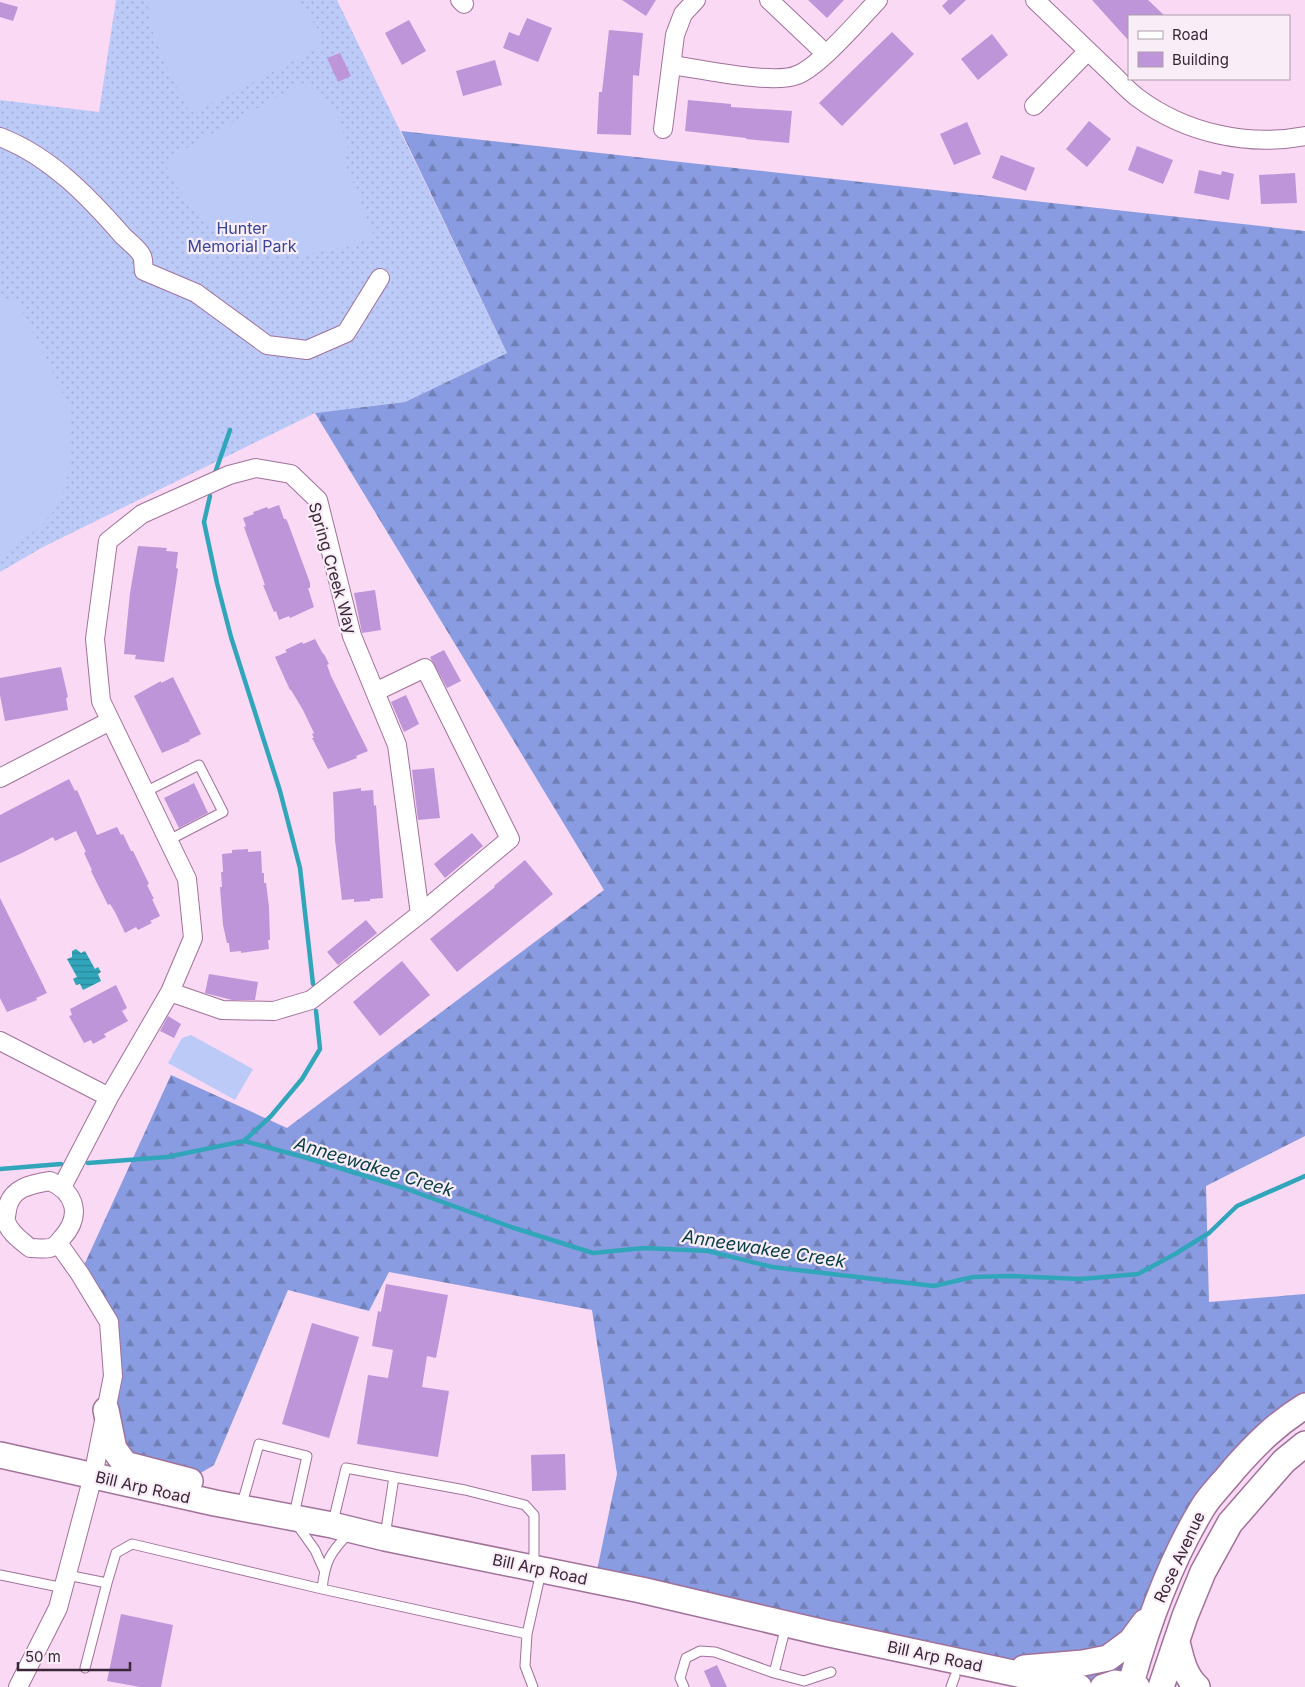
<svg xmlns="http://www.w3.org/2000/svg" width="1305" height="1687" viewBox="0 0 1305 1687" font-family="Inter,sans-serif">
	<defs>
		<pattern id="grass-dots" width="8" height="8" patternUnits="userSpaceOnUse" patternTransform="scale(1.25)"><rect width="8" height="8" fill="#bccaf8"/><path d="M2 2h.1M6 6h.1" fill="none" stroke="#a2add5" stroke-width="1.8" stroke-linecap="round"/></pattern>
		<pattern id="forest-firs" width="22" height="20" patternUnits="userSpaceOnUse" patternTransform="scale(1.25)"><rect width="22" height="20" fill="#899ce1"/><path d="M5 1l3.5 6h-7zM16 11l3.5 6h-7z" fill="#717fb7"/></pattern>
		<pattern id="water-rules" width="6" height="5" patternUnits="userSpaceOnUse" patternTransform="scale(1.25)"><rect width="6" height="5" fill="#31a6ba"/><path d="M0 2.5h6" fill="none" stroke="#2b8798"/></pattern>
	</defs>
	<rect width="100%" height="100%" fill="#f9d9f4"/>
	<path fill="url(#grass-dots)" d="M116 0H337L507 353 405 402 315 413 43 547 0 572V100L99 112Z"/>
	<path fill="url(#forest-firs)" d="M401 131 1305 231V1136L1206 1186 1209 1302 1305 1294V1406L1203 1506 1130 1686 1079 1687 595 1580 617 1474 592 1310 389 1272 369 1311 288 1290 214 1465 189 1480 114 1449 109 1322 80 1274 171 1075 287 1128 604 890 315 413 405 402 507 353Z"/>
	<path fill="#bccaf8" d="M149 0H298L319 31V48L194 113 189 110C177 88 142 24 149 0Z
		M302 83 313 86 335 107 348 148 345 163 374 236 356 245 303 255H286L251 245 233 237 213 225 194 207 176 186 164 161Z
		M15 296 70 407 71 426 68 475 61 502 41 526 0 558V302Z
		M191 1035 253 1069 235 1100 168 1063 182 1038Z"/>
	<path fill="url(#water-rules)" d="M76 949 81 953 85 951 95 969 98 967 101 972 98 974 101 981 83 990 80 984 76 985 73 979 77 977 67 959 72 957V951Z"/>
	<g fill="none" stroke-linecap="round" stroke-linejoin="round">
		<path stroke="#31a6ba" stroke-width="4.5" d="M214 476 230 430
			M210 496 204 522 217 583 231 637 280 791 300 868 313 984
			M244 1141 271 1116 302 1079 320 1049 316 1011
			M88 1163 167 1157 244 1141 307 1158 404 1188 511 1227 593 1253 644 1248 708 1251 772 1267 934 1286 973 1277 1010 1276 1081 1279 1138 1274 1175 1254 1209 1233 1237 1206 1305 1176
			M0 1169 61 1164"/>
	</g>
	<path fill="#be95d8" d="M622 0H656L646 16Z
		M808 0H844L827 18Z
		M948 0H966L950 15 942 6Z
		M1092 0H1148L1165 16H1129V41Z
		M0 2 18 7 13 21 0 17Z
		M527 18 552 28 538 62 503 48 509 32 519 36Z
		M409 20 426 51 402 65 385 33Z
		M609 30 643 33 639 76 633 75 631 135 597 134 599 92H602Z
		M892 32 914 54 842 126 819 103Z
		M992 34 1008 55 978 80 961 59Z
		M340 53 351 76 338 82 327 58Z
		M495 60 502 85 463 96 456 71Z
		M688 100 731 104V107L792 111 789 143 746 139V138L685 131Z
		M1089 121 1111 139 1087 167 1066 149Z
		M967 122 981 154 954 165 940 134Z
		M1137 146 1173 160 1163 184 1128 170Z
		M1001 155 1035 168 1026 191 992 178Z
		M1199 170 1221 175 1222 171 1234 174 1229 200 1194 193Z
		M1295 173 1297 203 1261 204 1259 175Z
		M279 505 284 519H286L288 523 310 583V588H308L314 607 290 618 289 616 279 620 276 611 274 612 263 585H265L244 527 246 526 243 518 254 514 253 512 267 507 268 509Z
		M138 546 167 548 166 551 178 552 176 568 178 569 164 662 135 659 136 655 124 654 130 593Z
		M375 590 381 630 362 633 354 593Z
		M315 639 323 654H324L329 664 327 665 331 676 368 751 356 756 357 758 328 769 312 738H314L312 734 314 733 303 710 291 690H290L275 657 287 652 285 650 302 642 303 644Z
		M444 650 461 681 447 688 430 657Z
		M61 667 68 697 66 698 68 710 5 721 0 695V678Z
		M173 677 201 734 189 740 190 741 162 753 134 696 161 681V683Z
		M406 695 419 724 404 732 391 702Z
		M434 768 440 818 418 820 412 770Z
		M69 779 75 791 77 790 97 835 117 827 121 835 123 834 131 851H133L149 884 147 885 154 899H152L160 916 150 921 152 923 138 930 136 927 125 933 115 912 110 904 108 905 91 871 92 870 84 853 86 852 76 831 55 841 53 837 20 854 0 863V815Z
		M194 783 208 813 179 828 164 798Z
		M361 788V791L373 790 374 806 376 805 383 898 370 899V901L354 902V899L342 900 335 840 333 792Z
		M472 833 483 846 445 878 434 864Z
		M248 849V852L261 851 262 873H264V883H266L269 907 270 940H268L269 949 241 953V951L230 952 229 943H227L223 925 221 900 220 887H222L221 872H223L222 854 232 853V850Z
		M525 860 553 894 457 972 430 939 495 887 494 886Z
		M0 898 47 993 36 998 37 1000 7 1012 0 998Z
		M366 920 377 933 338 965 327 952Z
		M402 961 430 995 380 1036 353 1002Z
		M209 974 258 982 255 1000H232L205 993Z
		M116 985 127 1008 122 1011 128 1021 104 1034 106 1037 93 1044 91 1040 84 1043 69 1016 72 1015 70 1009Z
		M168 1016 181 1024 174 1038 160 1031Z
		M386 1284 448 1295 436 1358 427 1356 422 1387 449 1391 438 1457 357 1444 368 1375 388 1378 393 1350 372 1346 378 1311 381 1312Z
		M312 1323 359 1337 329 1438 282 1424Z
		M565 1454 566 1490 532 1491 531 1455Z
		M121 1614 173 1625 161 1687H140L107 1681Z
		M717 1665 727 1687H711L704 1671Z"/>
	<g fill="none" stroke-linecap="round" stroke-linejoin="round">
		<g stroke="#a1719a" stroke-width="11">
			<path id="lane" d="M145 792 199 765 223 812 169 840
				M394 1477 465 1490 525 1505 534 1515V1568
				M241 1507 259 1444 307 1456 293 1519 315 1550 324 1570
				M333 1522 346 1468 394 1477 385 1536
				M0 1575 64 1588
				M67 1575 107 1583 116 1553 132 1544 322 1589C325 1561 330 1553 349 1533
				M322 1589 527 1634 525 1666 533 1687
				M786 1626 774 1673 804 1681 831 1672
				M527 1634 541 1572
				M85 1668 107 1583
				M684 1687 680 1678 686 1658 700 1651 715 1652 774 1673
				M951 1687 955 1676"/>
		</g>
		<g stroke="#a1719a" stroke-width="20">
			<path id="street" d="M460 0 464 4
				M769 0 826 54
				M1035 0C1059 23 1083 46 1107 69 1117 78 1127 90 1138 98 1185 133 1247 147 1305 136
				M672 65C700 69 773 85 797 75 819 67 860 19 878 0
				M1034 106 1088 51
				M663 129 675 35 683 14 696 0
				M0 137C50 156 89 197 123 236 129 242 139 249 142 256 144 260 143 267 144 271L196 293 267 345 307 350 346 333 380 278
				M375 692 425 668 510 839 420 914
				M0 778 110 721
				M0 1041 109 1097
				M50 1181C76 1193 82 1216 62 1238 59 1242 55 1247 50 1248 44 1249 36 1248 30 1248 22 1241 9 1233 6 1221 5 1218 7 1213 7 1210 10 1188 31 1184 50 1181Z
				M62 1187 109 1097 170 992 193 938 187 879 101 701 95 639 108 541 142 514 229 475 256 468 291 474 318 500 352 636 397 745 420 914 311 1000 274 1011 222 1010 170 992
				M18 1687 58 1608 93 1476 113 1376 109 1322 80 1274 58 1243"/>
		</g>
		<g stroke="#a1719a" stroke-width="28">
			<path id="secondary" d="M106 1410 114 1449 125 1464 190 1481
				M0 1455 215 1503 332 1525 385 1538 641 1590 825 1633 1079 1687
				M1177 1642C1181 1658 1184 1675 1197 1687
				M1024 1668 1083 1663 1108 1658 1131 1641 1145 1622
				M1103 1687 1115 1683 1137 1687
				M1130 1687C1147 1625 1169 1563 1203 1507 1211 1494 1224 1482 1234 1469 1256 1444 1276 1424 1305 1406
				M1161 1687 1185 1616 1203 1572 1230 1523 1284 1461 1305 1444"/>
		</g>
		<use href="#lane" stroke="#fff" stroke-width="9"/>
		<use href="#street" stroke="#fff" stroke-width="18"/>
		<use href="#secondary" stroke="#fff" stroke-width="25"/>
	</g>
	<g text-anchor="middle" stroke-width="4.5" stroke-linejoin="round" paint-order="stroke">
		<g font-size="16" fill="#374597" stroke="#f9eef7">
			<text x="242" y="234">Hunter<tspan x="242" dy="18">Memorial Park</tspan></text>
		</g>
		<g font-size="16" fill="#3a2637" stroke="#f9eef7">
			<text transform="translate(333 568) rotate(74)" y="6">Spring Creek Way</text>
			<text transform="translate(143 1487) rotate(13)" y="6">Bill Arp Road</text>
			<text transform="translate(1179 1557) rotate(-65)" y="6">Rose Avenue</text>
			<text transform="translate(540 1569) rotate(12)" y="6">Bill Arp Road</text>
			<text transform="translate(935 1656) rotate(12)" y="6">Bill Arp Road</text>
		</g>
		<g font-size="18" font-style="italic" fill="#063c44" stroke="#f9eef7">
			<text transform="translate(374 1167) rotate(17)" y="6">Anneewakee Creek</text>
			<text transform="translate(764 1249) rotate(9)" y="6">Anneewakee Creek</text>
		</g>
	</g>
	<rect x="1128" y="15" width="162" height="65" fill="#f9eef7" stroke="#ad9eaa"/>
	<rect x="1138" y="31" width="25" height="8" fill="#ffffff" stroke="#ad9eaa"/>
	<text x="1172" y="40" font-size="15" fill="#3a2637">Road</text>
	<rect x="1138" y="52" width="25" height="15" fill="#be95d8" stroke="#ad9eaa"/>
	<text x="1172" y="65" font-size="15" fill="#3a2637">Building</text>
	<path d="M18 1662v8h112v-8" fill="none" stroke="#3a2637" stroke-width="2.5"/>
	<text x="25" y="1662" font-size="15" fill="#3a2637" stroke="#f9eef7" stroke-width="4" paint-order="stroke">50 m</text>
</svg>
